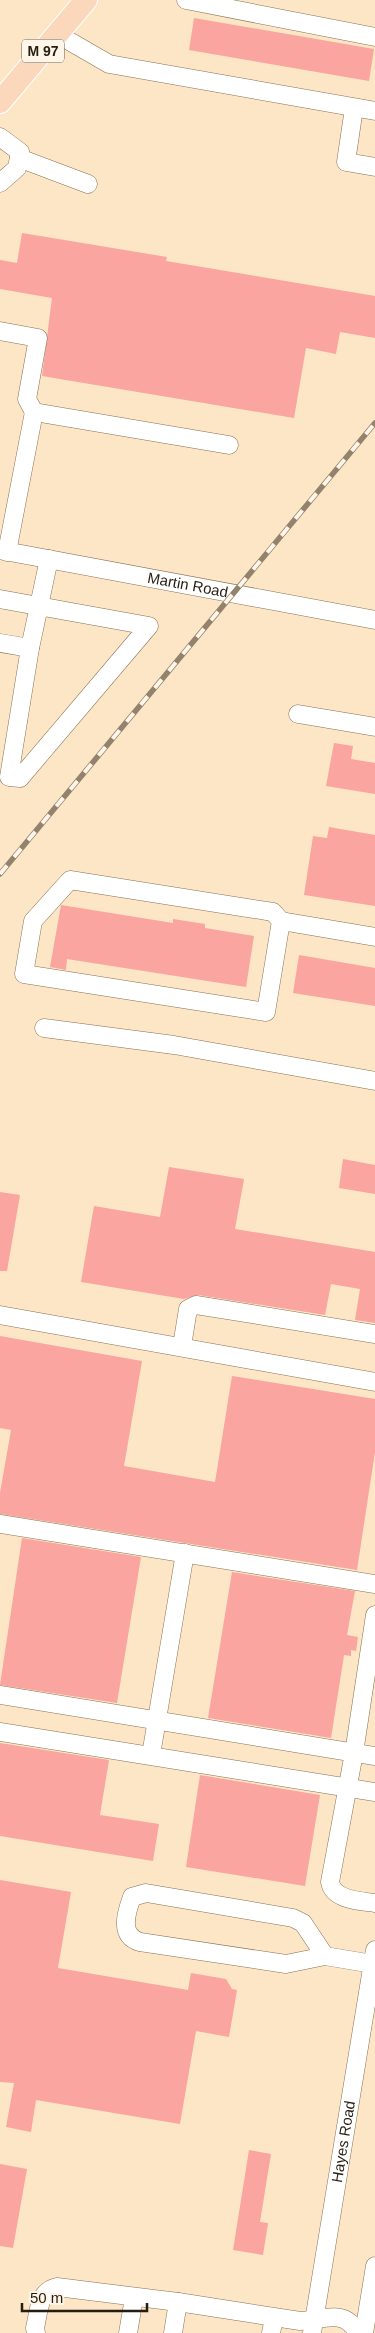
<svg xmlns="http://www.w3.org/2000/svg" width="375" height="2333" viewBox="0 0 375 2333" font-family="Helvetica,sans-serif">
	<rect width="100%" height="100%" fill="#fde6c5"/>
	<path fill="#faa59f" d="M194 18 374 49 369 81 189 50Z
		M22 233 167 257 166 261 375 296V338L340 332 336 354 306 348 294 418 42 376 52 298 0 289V260L17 263Z
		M334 743 353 746 351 759 375 763V794L326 786Z
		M329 827 375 835V906L304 895 313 836 327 838Z
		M61 905 173 923V919L205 924V928L254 936 246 987 67 959 66 970 50 967Z
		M299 955 375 968V1006L293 993Z
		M343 1159 375 1165V1194L339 1188Z
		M169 1167 244 1179 235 1229 375 1252V1323L355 1320 360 1289 331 1284 325 1315 198 1295 184 1299 81 1282 94 1206 160 1217Z
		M0 1192 20 1195 7 1271H0Z
		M0 1336 142 1361 124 1466 215 1482 232 1376 375 1399V1452L357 1570 0 1514V1493L11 1430 0 1428Z
		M22 1538 141 1557 117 1703 0 1685Z
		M232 1572 355 1591 347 1635 358 1637 356 1651 351 1650V1656L344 1655 331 1738 208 1718Z
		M0 1743 109 1760 100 1815 159 1824 153 1861 0 1836Z
		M200 1775 320 1795 305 1886 186 1867Z
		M0 1880 71 1892 58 1968 188 1990 191 1973 226 1979 232 1989 237 1990 229 2037 196 2031 180 2124 36 2100 31 2132 6 2127 14 2083 0 2082Z
		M249 2150 271 2154 260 2222 268 2223 263 2255 233 2250Z
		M0 2164 27 2169 13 2248 0 2246Z"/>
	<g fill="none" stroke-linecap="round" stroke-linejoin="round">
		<g stroke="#867154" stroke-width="19">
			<g id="minor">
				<path d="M186 0 375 37"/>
				<path d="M57 34 109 64 375 111"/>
				<path d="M354 108 346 162 375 167"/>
				<path d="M0 137 20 152 17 168 0 183"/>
				<path d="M19 158 88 184"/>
				<path d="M0 331 38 338 27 399 34 412"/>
				<path id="s1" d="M0 550 375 620"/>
				<path d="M7 552 34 412 229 445"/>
				<path d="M0 599 149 626 20 778 9 777 30 648"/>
				<path d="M0 643 30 648 49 559"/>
				<path d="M298 714 375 727"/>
				<path d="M281 921 266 1012 24 974 33 921 70 880 273 912 281 921 375 937"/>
				<path d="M44 1028 174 1045 375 1081"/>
				<path d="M0 1315 375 1382"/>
				<path d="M182 1346 188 1309 196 1305 375 1334"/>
				<path d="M0 1524 375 1584"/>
				<path d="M375 1615 354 1753 330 1882C333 1900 360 1901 375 1903"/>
				<path d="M0 1695 375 1756"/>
				<path d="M0 1732 375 1792"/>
				<path d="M151 1755 185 1553"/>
				<path d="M325 1956 303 1923 293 1918 146 1893 132 1897C126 1913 119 1936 140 1942L286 1964 325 1956 373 1964"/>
				<path d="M36 2333 35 2328C39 2312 38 2291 57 2287L178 2302 300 2321C320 2321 346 2307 357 2333"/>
				<path d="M128 2333 134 2298"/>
				<path d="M173 2333 178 2302"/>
				<path d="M271 2333 274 2318"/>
				<path id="s2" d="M312 2333 375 1950"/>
				<path d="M364 2333 375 2266"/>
			</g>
		</g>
		<g stroke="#fff" stroke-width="24">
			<path id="major" d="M0 102 86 0"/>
		</g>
		<use href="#minor" stroke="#fff" stroke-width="18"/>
		<use href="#major" stroke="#fbd7bc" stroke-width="22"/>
		<g stroke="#93836d" stroke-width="5.5">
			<path id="rail" d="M0 874 375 423"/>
		</g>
		<use href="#rail" stroke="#fff5e8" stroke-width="4" stroke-dasharray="11" stroke-linecap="butt"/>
	</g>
	<g text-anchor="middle" stroke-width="4.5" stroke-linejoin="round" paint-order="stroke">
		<rect fill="#fff5e8" stroke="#675e52" stroke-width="1" x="22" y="39.5" width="42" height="23" rx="4"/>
		<g font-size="14" font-weight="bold" fill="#261d11">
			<text x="43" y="56">M 97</text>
		</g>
		<g font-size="15" fill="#261d11" stroke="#fff5e8">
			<text dy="5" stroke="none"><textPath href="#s1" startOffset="191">Martin Road</textPath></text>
			<text dy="5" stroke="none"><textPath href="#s2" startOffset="194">Hayes Road</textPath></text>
		</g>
	</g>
	<path d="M22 2303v8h125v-8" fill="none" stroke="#261d11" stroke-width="2.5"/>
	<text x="30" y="2303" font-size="15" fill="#261d11" stroke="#fff5e8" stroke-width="4" paint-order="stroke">50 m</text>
</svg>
